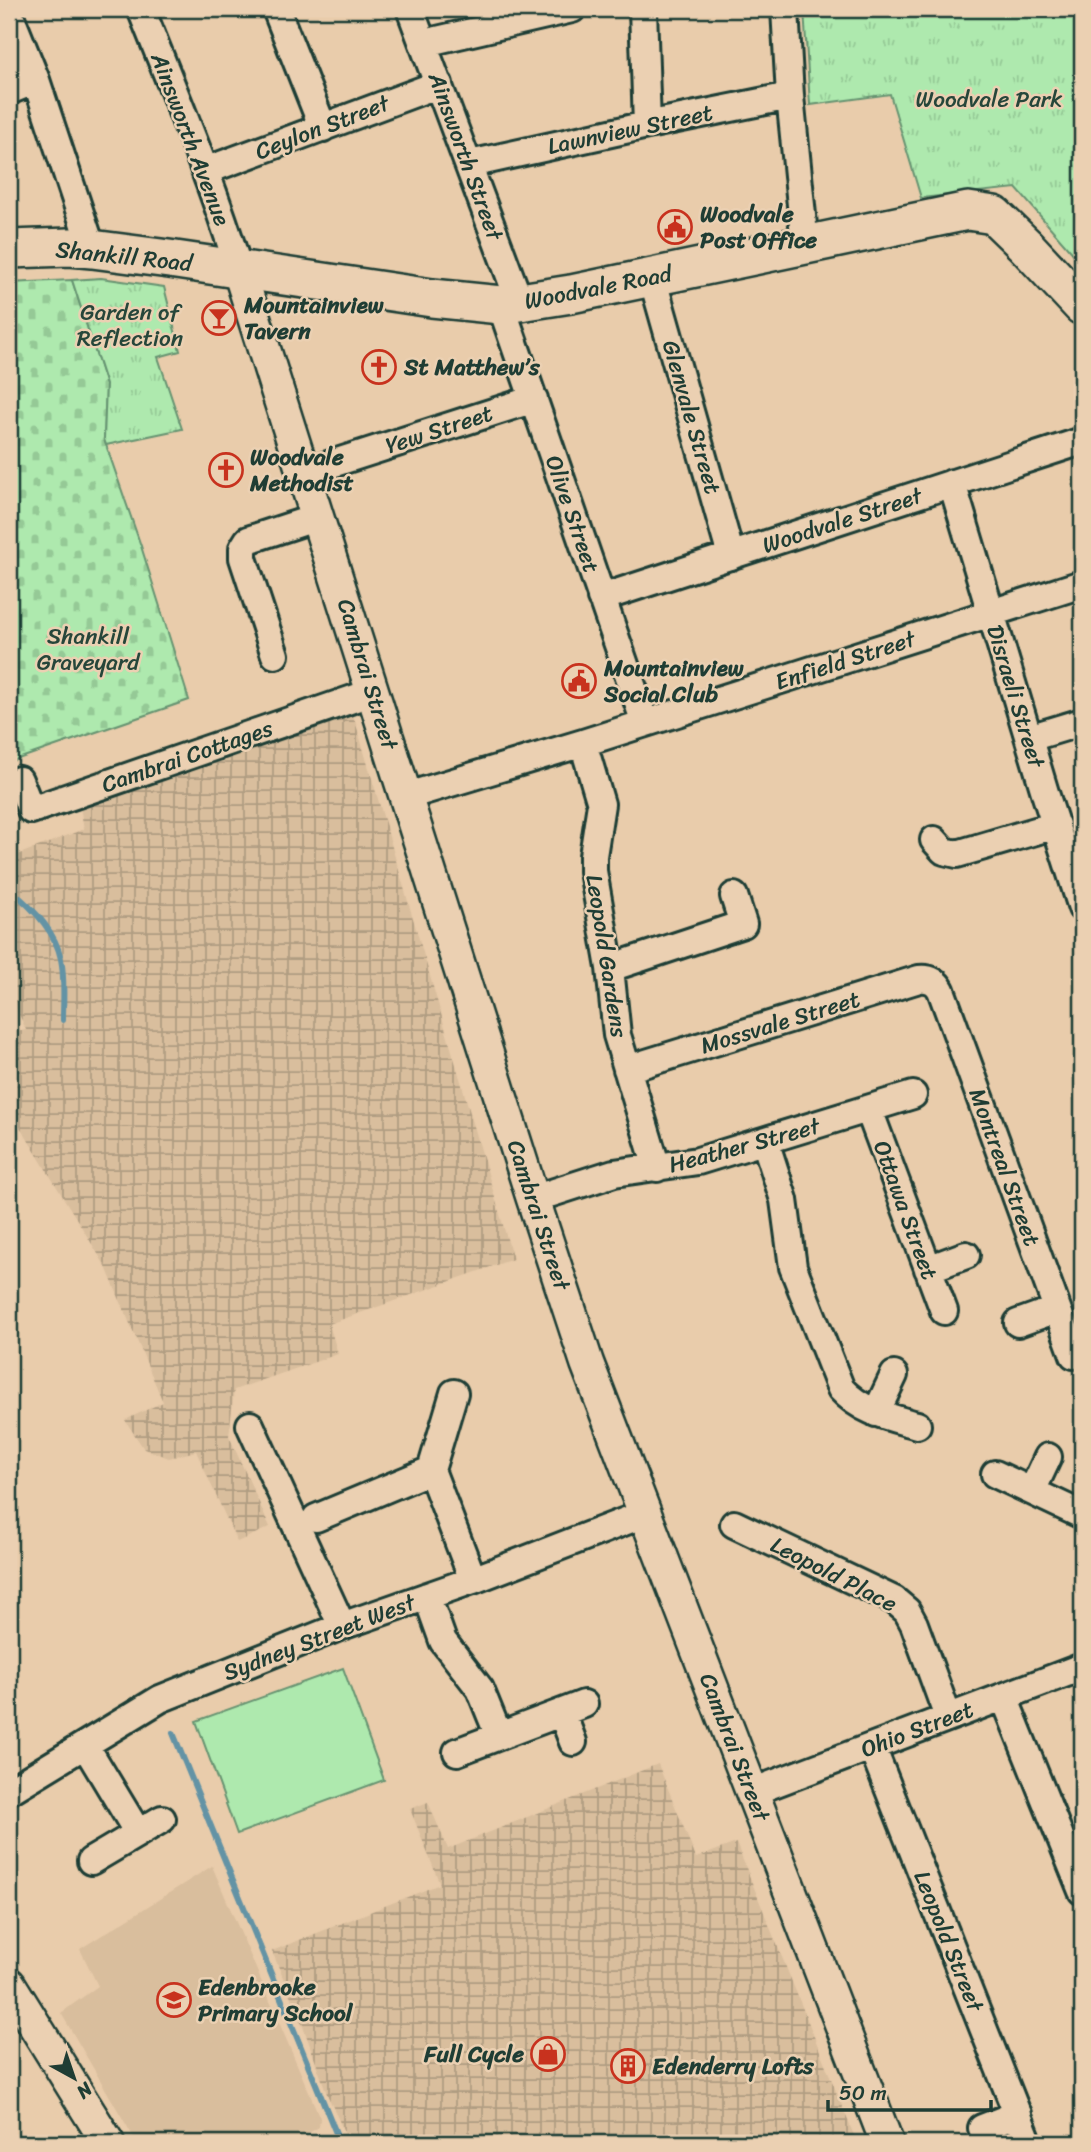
<svg xmlns="http://www.w3.org/2000/svg" width="1091" height="2152" viewBox="0 0 1091 2152" font-family="Sriracha,sans-serif">
	<defs>
		<pattern id="industrial-grid" width="8" height="8" patternUnits="userSpaceOnUse" patternTransform="scale(1.75)"><rect width="8" height="8" fill="#d9be9d"/><path d="M0 4h8M4 0v8" fill="none" stroke="#af9c81"/></pattern>
		<pattern id="cemetery-stones" width="16" height="16" patternUnits="userSpaceOnUse" patternTransform="scale(1.75)"><rect width="16" height="16" fill="#aee9ae"/><path d="M2 7V4a2 2 0 0 1 4 0v3zM10 15v-3a2 2 0 0 1 4 0v3z" fill="#95c996"/></pattern>
		<pattern id="park-tufts" width="24" height="20" patternUnits="userSpaceOnUse" patternTransform="scale(1.75)"><rect width="24" height="20" fill="#aee9ae"/><path d="M3 7l-1-3M5 7V3M7 7l1-3M15 17l-1-3M17 17v-4M19 17l1-3" fill="none" stroke="#95c996"/></pattern>
	</defs>
	<rect width="100%" height="100%" fill="#e9ccab"/>
	<filter id="ink" filterUnits="userSpaceOnUse"><feTurbulence type="fractalNoise" baseFrequency=".0143" numOctaves="2"/><feDisplacementMap in="SourceGraphic" scale="14" xChannelSelector="R" yChannelSelector="G"/><feConvolveMatrix kernelMatrix="1 2 1 2 8 2 1 2 1" color-interpolation-filters="sRGB"/></filter>
	<g filter="url(#ink)">
		<path fill="#d9be9d" d="M212 1866 320 2118 319 2127 291 2143H137L61 2013 98 1986 80 1949Z"/>
		<path fill="url(#industrial-grid)" d="M353 714 513 1259 329 1324 338 1354 234 1390 229 1436 270 1527 237 1542 196 1451 169 1458 144 1449 125 1420 163 1402 106 1267 9 1109V1033L26 1030 9 991V858L84 829 80 807Z
			M658 1764 696 1858 736 1843 857 2143H349L327 2094 304 2029 272 1951 440 1884 410 1809 428 1802 448 1849Z"/>
		<path fill="url(#cemetery-stones)" stroke="#669371" stroke-width="2" d="M72 280 106 385 104 439 141 546 189 700 9 762V283Z"/>
		<path fill="url(#park-tufts)" stroke="#669371" stroke-width="2" d="M804 9H1082V264L1016 188 921 198 890 94 810 105Z
			M101 278 164 287 180 351 158 357 182 429 106 445 104 439 106 385 72 280Z"/>
		<path fill="#aee9ae" stroke="#669371" stroke-width="2" d="M343 1668 384 1780 237 1834 196 1721Z"/>
		<g fill="none" stroke-linecap="round" stroke-linejoin="round">
			<path stroke="#6393a5" stroke-width="6" d="M9 889C31 906 55 930 61 959 65 978 63 1000 63 1020
				M173 1733 340 2143"/>
			<g stroke="#1f3d34" stroke-width="32">
				<path id="minor" d="M141 9C175 95 212 181 239 270
					M276 9 323 128
					M410 9 520 303
					M643 9 647 125
					M785 9 790 96 805 245
					M9 13 36 80 92 249
					M424 43 572 9
					M9 91 36 80
					M470 164 647 125 790 96
					M205 171 439 84
					M652 277 731 556
					M501 305 645 723
					M303 473 534 399
					M952 483 1046 796 1082 908
					M601 598 1082 441
					M275 655 243 558V548L248 540 318 517
					M1029 738 1082 722
					M583 743 601 804 593 856V871L610 968 617 1035 657 1168
					M19 780 31 810 373 692
					M407 796 583 743 1082 584
					M934 840 944 851 957 854 1056 825
					M610 968 743 924 734 896
					M627 1069 919 979C930 978 936 981 941 990L1074 1355
					M869 1110 944 1311
					M765 1141 784 1200 793 1267 841 1389C862 1412 889 1417 917 1425
					M533 1199 614 1173 698 1161 913 1095
					M928 1269 966 1255
					M1018 1323 1057 1309
					M454 1393 431 1470 473 1580
					M876 1413 894 1375
					M250 1425 342 1626
					M995 1474 1082 1515
					M1032 1491 1048 1457
					M316 1518 431 1470
					M734 1524 894 1600 907 1611 914 1624 948 1717
					M427 1596 443 1641 480 1689 499 1736
					M1004 1697 1082 1891
					M562 1713 573 1742
					M85 1745 138 1833
					M872 1747 1026 2136
					M457 1752 584 1704
					M9 1791 160 1699 342 1626 473 1580 644 1514
					M752 1792 1082 1667
					M91 1861 162 1819
					M982 2128 1018 2114"/>
			</g>
			<g stroke="#1f3d34" stroke-width="37">
				<path id="tertiary" d="M239 270 533 1199 587 1363 887 2143
					M9 1984 108 2143"/>
			</g>
			<g stroke="#1f3d34" stroke-width="42">
				<path id="secondary" d="M9 249 70 247 92 249 169 259 432 298 501 305 571 294 968 211 994 215 1025 245 1082 306"/>
			</g>
			<use href="#minor" stroke="#ebd0b2" stroke-width="26"/>
			<use href="#tertiary" stroke="#ebd0b2" stroke-width="32"/>
			<use href="#secondary" stroke="#ebd0b2" stroke-width="37"/>
		</g>
	</g>
	<defs>
		<g id="civic-ring" transform="scale(1.75)"><circle r="9.5" fill="#ebd0b2" stroke="#c8321e" stroke-width="1.5"/><path d="M-.6-6.5H3V-4.5H.6V-3L4-1V1h2V6H-6V1h2V-1L-.6-3ZM-1.2 2.5V6h2.4V2.5Z" fill="#c8321e"/></g>
		<g id="bar-ring" transform="scale(1.75)"><circle r="9.5" fill="#ebd0b2" stroke="#c8321e" stroke-width="1.5"/><path d="M-6-5H6L.8 .8V4.5H3.5V6h-7V4.5H-.8V.8Z" fill="#c8321e"/></g>
		<g id="church-ring" transform="scale(1.75)"><circle r="9.5" fill="#ebd0b2" stroke="#c8321e" stroke-width="1.5"/><path d="M-1.2-6h2.4v3.5h3.3v2.4h-3.3V6h-2.4V-.1h-3.3v-2.4h3.3Z" fill="#c8321e"/></g>
		<g id="school-ring" transform="scale(1.75)"><circle r="9.5" fill="#ebd0b2" stroke="#c8321e" stroke-width="1.5"/><path d="M0-5L7-2L0 1L-7-2ZM-4 1L0 2.5L4 1V4Q0 6-4 4Z" fill="#c8321e"/></g>
		<g id="shop-ring" transform="scale(1.75)"><circle r="9.5" fill="#ebd0b2" stroke="#c8321e" stroke-width="1.5"/><path d="M-5-2.5h2.3a2.7 3.5 0 0 1 5.4 0H5L5.5 6h-11ZM-1.5-2.5h3a1.5 2.3 0 0 0-3 0Z" fill="#c8321e"/></g>
		<g id="building-ring" transform="scale(1.75)"><circle r="9.5" fill="#ebd0b2" stroke="#c8321e" stroke-width="1.5"/><path d="M-4-6H4V6H1V3H-1V6H-4ZM-2.5-4.3h1.7v1.8h-1.7ZM.8-4.3h1.7v1.8H.8ZM-2.5-1h1.7V.8h-1.7ZM.8-1h1.7V.8H.8Z" fill="#c8321e"/></g>
	</defs>
	<g fill-rule="evenodd">
		<use href="#civic-ring" x="675" y="227"/>
		<use href="#bar-ring" x="219" y="318"/>
		<use href="#church-ring" x="379" y="367"/>
		<use href="#church-ring" x="226" y="470"/>
		<use href="#civic-ring" x="579" y="681"/>
		<use href="#school-ring" x="174" y="2000"/>
		<use href="#shop-ring" x="548" y="2054"/>
		<use href="#building-ring" x="628" y="2066"/>
	</g>
	<g text-anchor="middle" stroke-width="5" stroke-linejoin="round" paint-order="stroke">
		<g font-size="23" fill="#26463a" stroke="#ebd0b2">
			<text x="989" y="107">Woodvale Park</text>
			<text x="130" y="320">Garden of<tspan x="130" dy="26">Reflection</tspan></text>
			<text x="88" y="644">Shankill<tspan x="88" dy="26">Graveyard</tspan></text>
		</g>
		<g font-size="23" fill="#1f3d34" stroke="#ebd0b2">
			<text transform="translate(322 127) rotate(-21)" y="8">Ceylon Street</text>
			<text transform="translate(630 129) rotate(-12)" y="8">Lawnview Street</text>
			<text transform="translate(191 139) rotate(69)" y="8">Ainsworth Avenue</text>
			<text transform="translate(466 156) rotate(70)" y="8">Ainsworth Street</text>
			<text transform="translate(124 256) rotate(6)" y="8">Shankill Road</text>
			<text transform="translate(598 287) rotate(-11)" y="8">Woodvale Road</text>
			<text transform="translate(692 417) rotate(74)" y="8">Glenvale Street</text>
			<text transform="translate(439 429) rotate(-18)" y="8">Yew Street</text>
			<text transform="translate(573 514) rotate(71)" y="8">Olive Street</text>
			<text transform="translate(842 520) rotate(-18)" y="8">Woodvale Street</text>
			<text transform="translate(845 660) rotate(-18)" y="8">Enfield Street</text>
			<text transform="translate(368 674) rotate(73)" y="8">Cambrai Street</text>
			<text transform="translate(1016 696) rotate(73)" y="8">Disraeli Street</text>
			<text transform="translate(187 756) rotate(-19)" y="8">Cambrai Cottages</text>
			<text transform="translate(607 956) rotate(81)" y="8">Leopold Gardens</text>
			<text transform="translate(780 1022) rotate(-17)" y="8">Mossvale Street</text>
			<text transform="translate(744 1145) rotate(-15)" y="8">Heather Street</text>
			<text transform="translate(1005 1167) rotate(70)" y="8">Montreal Street</text>
			<text transform="translate(906 1210) rotate(70)" y="8">Ottawa Street</text>
			<text transform="translate(539 1215) rotate(72)" y="8">Cambrai Street</text>
			<text transform="translate(834 1574) rotate(27)" y="8">Leopold Place</text>
			<text transform="translate(319 1637) rotate(-21)" y="8">Sydney Street West</text>
			<text transform="translate(917 1729) rotate(-21)" y="8">Ohio Street</text>
			<text transform="translate(735 1747) rotate(69)" y="8">Cambrai Street</text>
			<text transform="translate(949 1941) rotate(68)" y="8">Leopold Street</text>
		</g>
		<g font-size="23" font-weight="bold" fill="#1f3d34" stroke="#ebd0b2" text-anchor="start">
			<text x="700" y="222">Woodvale<tspan x="700" dy="26">Post Office</tspan></text>
			<text x="244" y="313">Mountainview<tspan x="244" dy="26">Tavern</tspan></text>
			<text x="404" y="375">St Matthew’s</text>
			<text x="250" y="465">Woodvale<tspan x="250" dy="26">Methodist</tspan></text>
			<text x="604" y="676">Mountainview<tspan x="604" dy="26">Social Club</tspan></text>
			<text x="198" y="1995">Edenbrooke<tspan x="198" dy="26">Primary School</tspan></text>
			<text x="524" y="2062" text-anchor="end">Full Cycle</text>
			<text x="652" y="2074">Edenderry Lofts</text>
		</g>
	</g>
	<rect width="1091" height="2152" fill="none" stroke="#ebd0b2" stroke-width="35"/>
	<rect x="18" y="18" width="1056" height="2117" fill="none" stroke="#1f3d34" stroke-width="2.5" filter="url(#ink)"/>
	<g transform="translate(74 2078) rotate(140)" stroke="#ebd0b2" stroke-width="5" paint-order="stroke">
	<path d="M0-5L12 26L0 18L-12 26Z" fill="#1f3d34"/>
	<text y="-10" font-size="19" font-weight="bold" text-anchor="middle" fill="#1f3d34">N</text>
	</g>
	<path d="M828 2100v10h163v-10" fill="none" stroke="#1f3d34" stroke-width="3.5"/>
	<text x="839" y="2100" font-size="21" fill="#1f3d34" stroke="#ebd0b2" stroke-width="5" paint-order="stroke">50 m</text>
</svg>
